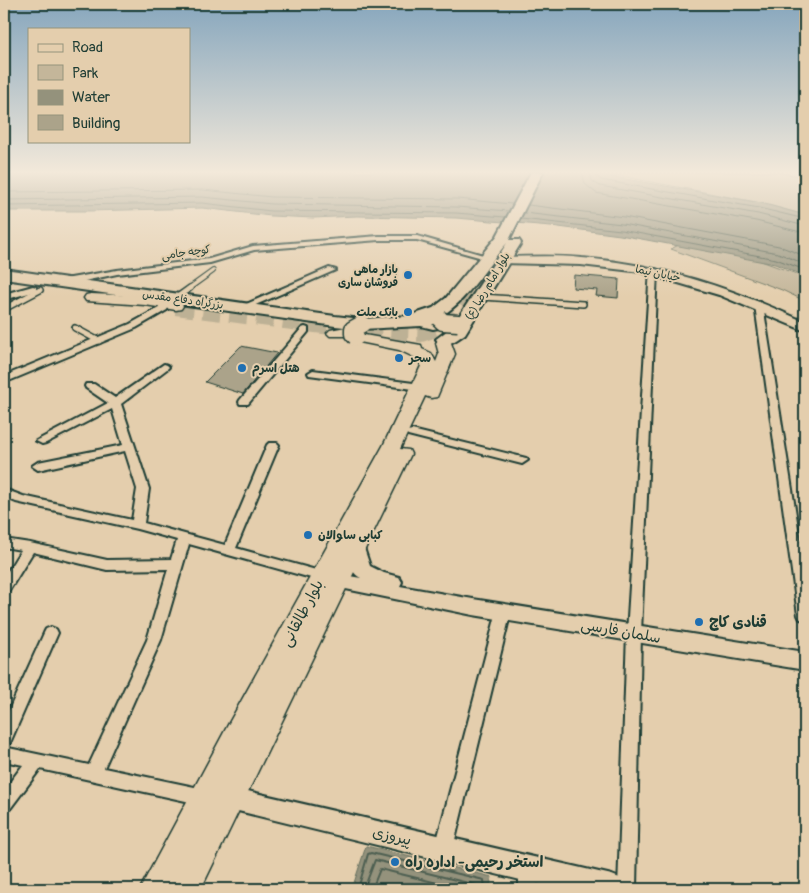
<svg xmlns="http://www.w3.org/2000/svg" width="809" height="893" viewBox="0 0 809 893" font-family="Pangolin,'Playpen Sans Arabic',sans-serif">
	<rect width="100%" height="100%" fill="#e4cead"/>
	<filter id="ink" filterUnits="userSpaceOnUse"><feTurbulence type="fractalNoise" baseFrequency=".02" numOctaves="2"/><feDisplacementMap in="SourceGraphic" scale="10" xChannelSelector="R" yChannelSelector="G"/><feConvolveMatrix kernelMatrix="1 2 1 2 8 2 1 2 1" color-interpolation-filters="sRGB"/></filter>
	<g filter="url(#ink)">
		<path fill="#c4b69a" stroke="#727a67" d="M599 172H776L805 177V215L761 203Z
			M688 240 728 249 805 277V301L782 290 671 249Z"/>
		<path fill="#94927c" stroke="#65705f" d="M4 172H586L761 203 805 215V276L775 264 620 235 551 226 456 218 357 216 313 218 271 216 202 208 88 211H4Z
			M366 846 492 877 489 889H352Z"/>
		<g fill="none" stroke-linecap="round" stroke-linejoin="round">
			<path stroke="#4e5f51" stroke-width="1" d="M582 172 585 184 596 193 756 221 805 233
				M590 172 592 181 600 186 758 214 805 226
				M596 172 597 177 601 180 759 208 805 219
				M4 192 203 190 272 197 457 199 512 204
				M4 200 202 197 272 204 456 207 509 211
				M528 205 624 217 779 246 805 256
				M4 206 202 203 271 211 456 213 505 217
				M524 213 622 224 778 253 805 264
				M521 219 621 230 776 259 805 270"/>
			<path stroke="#4e5f51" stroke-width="2" d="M358 889 368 854 371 853 484 880 485 889
				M364 889 375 860 476 885 478 889
				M372 889 380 869 462 889"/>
		</g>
		<path fill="#aba38a" stroke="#1f3d34" d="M574 275 619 279 618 298 596 296 597 290 573 288Z
			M241 346 277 353 243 394 205 382Z"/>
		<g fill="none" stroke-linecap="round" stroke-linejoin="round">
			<path stroke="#bdb195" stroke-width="14" stroke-dasharray="14 7" stroke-linecap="butt" d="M471 289 489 264"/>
			<path stroke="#bdb195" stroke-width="18" stroke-dasharray="18 9" stroke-linecap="butt" d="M176 306 370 331 421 333 447 324 472 288"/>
			<g stroke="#1f3d34" stroke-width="6">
				<path id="lane-far1" d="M188 289 213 271"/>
			</g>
			<g stroke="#1f3d34" stroke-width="8">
				<path id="lane" d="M482 297 583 304
					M176 298 190 288
					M4 309 40 290
					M75 328 99 341"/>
			</g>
			<g stroke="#1f3d34" stroke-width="4">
				<path id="street" d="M379 236H417L490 257 486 259 417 240H379L254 250 210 263 117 274 65 285 61 282 65 279 117 270 209 259 253 246Z
					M329 268 336 270 244 310 241 311 237 308Z
					M650 269H656L657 271 641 633 636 889H618L627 633Z
					M33 286 36 287V291L4 300V294Z
					M759 302 763 305 805 572V620L800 619 798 615 755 305Z
					M164 305 168 308 167 310 136 328 4 383V376L130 324Z
					M305 327 308 328V332L248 404H240L239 402 240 400 302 328Z
					M164 364 167 365 169 367 167 369 121 404 149 489 144 523 225 545 267 445 269 443H277L279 445 236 548 327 573 329 576 327 579 322 581 189 544 161 640 104 768 204 789 210 791 213 797 210 803 204 805 40 769 10 809 4 811V790L23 765 4 761V747L89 765 147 640 168 569 107 570 33 552 9 591 4 592V577L21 550 4 547V539L30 543 107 560 171 559 177 540 137 529 16 502 4 497V489L23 496 132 520 137 489 125 451 38 470 32 466 38 462 123 445 112 409 46 443 42 444 36 441 108 403 86 388 85 386 86 384H94L115 398Z
					M313 370 421 384 426 387 421 390 309 375 308 373Z
					M412 430 526 458 528 460 522 464 408 435 406 433 408 431Z
					M504 606 509 607 511 611 453 848 450 854 444 857 438 854 435 848 497 611 499 607Z
					M51 627 56 629 58 633 10 743 4 745V721L44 633 46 629Z
					M528 860 535 863 537 869V889H519V869L521 863Z"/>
			</g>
			<g stroke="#1f3d34" stroke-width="4">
				<path id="secondary" d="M501 257C528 257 555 255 582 258 661 264 734 289 805 322V331L719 295 641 272 581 265 497 263 495 261Z
					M355 541 362 542 370 566 384 573 399 577 402 582 400 586 473 599 805 652V670L473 615 331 586 328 581 331 576 338 574 361 578C349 572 349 559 346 547L348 542Z
					M230 787 612 875 622 879 626 889H557L230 809 221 806 218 798 221 790Z"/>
			</g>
			<g stroke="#1f3d34" stroke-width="3">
				<path id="primary" d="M91 294C121 295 152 296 181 303L183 306 181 309 176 310 145 305 86 301 84 298 86 295Z
					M346 327 351 329 353 333 421 345 422 349 431 353 436 362 439 354 436 343 438 340H450L455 354 437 397 431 398 425 396 400 449 409 450 411 454 201 889H140L229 723 383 446 421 366 418 359 399 350 350 340 349 336H330L327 333 330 330Z"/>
			</g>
			<g stroke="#1f3d34" stroke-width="4">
				<path id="highway" d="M531 172H543L509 240H519L521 243 465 334C456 340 450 346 439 343L436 339 452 327 507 243C486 266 463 309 434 319L439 320 442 324 439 328 433 329 421 326 362 329 335 326 4 279V269L335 316 362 319 409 316 433 308 446 298 497 236Z"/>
			</g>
			<use href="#lane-far1" stroke="#e4cead" stroke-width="4"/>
			<use href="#lane" stroke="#e4cead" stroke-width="5"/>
			<use href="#street" fill="#e4cead" fill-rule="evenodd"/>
			<use href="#secondary" fill="#e4cead" fill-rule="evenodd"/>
			<use href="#primary" fill="#e4cead" fill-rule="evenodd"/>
			<use href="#highway" fill="#e4cead" fill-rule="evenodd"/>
			<g stroke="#1f3d34" stroke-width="19" stroke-linecap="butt">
				<path id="primary-bridge" d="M439 318 443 322 458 323
					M356 337 353 334V329L362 324"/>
			</g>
			<use href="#primary-bridge" stroke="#e4cead" stroke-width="16"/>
		</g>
	</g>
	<linearGradient id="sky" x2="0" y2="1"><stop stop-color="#86a6bd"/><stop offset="0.58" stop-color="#f3e9da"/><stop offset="1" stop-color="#f3e9da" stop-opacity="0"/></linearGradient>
	<rect width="809" height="297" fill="url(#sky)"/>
	<g fill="#1f6fb2" stroke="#e4cead" stroke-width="2">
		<circle cx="408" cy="275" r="5"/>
		<circle cx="408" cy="312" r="5"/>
		<circle cx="399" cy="358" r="5"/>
		<circle cx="242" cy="368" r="5"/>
		<circle cx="308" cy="535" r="5"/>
		<circle cx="699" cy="622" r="5"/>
		<circle cx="395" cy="862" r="5"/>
	</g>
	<g text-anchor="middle" stroke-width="4" stroke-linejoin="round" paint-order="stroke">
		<g font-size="11" fill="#1f3d34" stroke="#e4cead">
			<text transform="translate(186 252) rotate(-8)" y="4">کوچه جامی</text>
			<text transform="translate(658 273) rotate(12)" y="4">خیابان نیما</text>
			<text transform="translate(487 286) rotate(-59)" y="4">بلوار امام رضا (ع)</text>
			<text transform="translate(183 299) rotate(8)" y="4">بزرگراه دفاع مقدس</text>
		</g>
		<g font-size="11" font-weight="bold" fill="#1f3d34" stroke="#e4cead" text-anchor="end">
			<text x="398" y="273">بازار ماهی<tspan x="398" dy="13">فروشان ساری</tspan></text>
			<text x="398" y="316">بانک ملت</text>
		</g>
		<g font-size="12" font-weight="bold" fill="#1f3d34" stroke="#e4cead" text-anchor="start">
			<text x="409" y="362">سحر</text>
			<text x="252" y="372">هتل اسرم</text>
			<text x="318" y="539">کبابی ساوالان</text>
		</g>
		<g font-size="15" fill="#1f3d34" stroke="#e4cead">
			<text transform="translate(302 613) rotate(-62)" y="5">بلوار طالقانی</text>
			<text transform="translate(621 631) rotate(10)" y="5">سلمان فارسی</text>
			<text transform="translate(392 836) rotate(13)" y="5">پیروزی</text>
		</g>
		<g font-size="15" font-weight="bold" fill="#1f3d34" stroke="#e4cead" text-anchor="start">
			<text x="709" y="627">قنادی کاچ</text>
			<text x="405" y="867">استخر رحیمی- اداره راه</text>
		</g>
	</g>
	<rect width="809" height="893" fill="none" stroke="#e4cead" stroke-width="20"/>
	<rect x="10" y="10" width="789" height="873" fill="none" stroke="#1f3d34" stroke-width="2" filter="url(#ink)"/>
	<rect x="28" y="28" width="162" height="115" fill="#e4cead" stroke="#95947d"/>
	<rect x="38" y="44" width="25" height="8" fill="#e4cead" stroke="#95947d"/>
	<text x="72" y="52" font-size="15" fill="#1f3d34">Road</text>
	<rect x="38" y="65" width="25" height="15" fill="#c4b69a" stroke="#95947d"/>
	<text x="72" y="78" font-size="15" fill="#1f3d34">Park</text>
	<rect x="38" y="90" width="25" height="15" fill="#94927c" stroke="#95947d"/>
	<text x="72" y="102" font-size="15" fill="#1f3d34">Water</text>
	<rect x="38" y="115" width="25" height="15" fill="#aba38a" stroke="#95947d"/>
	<text x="72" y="128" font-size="15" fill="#1f3d34">Building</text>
</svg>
